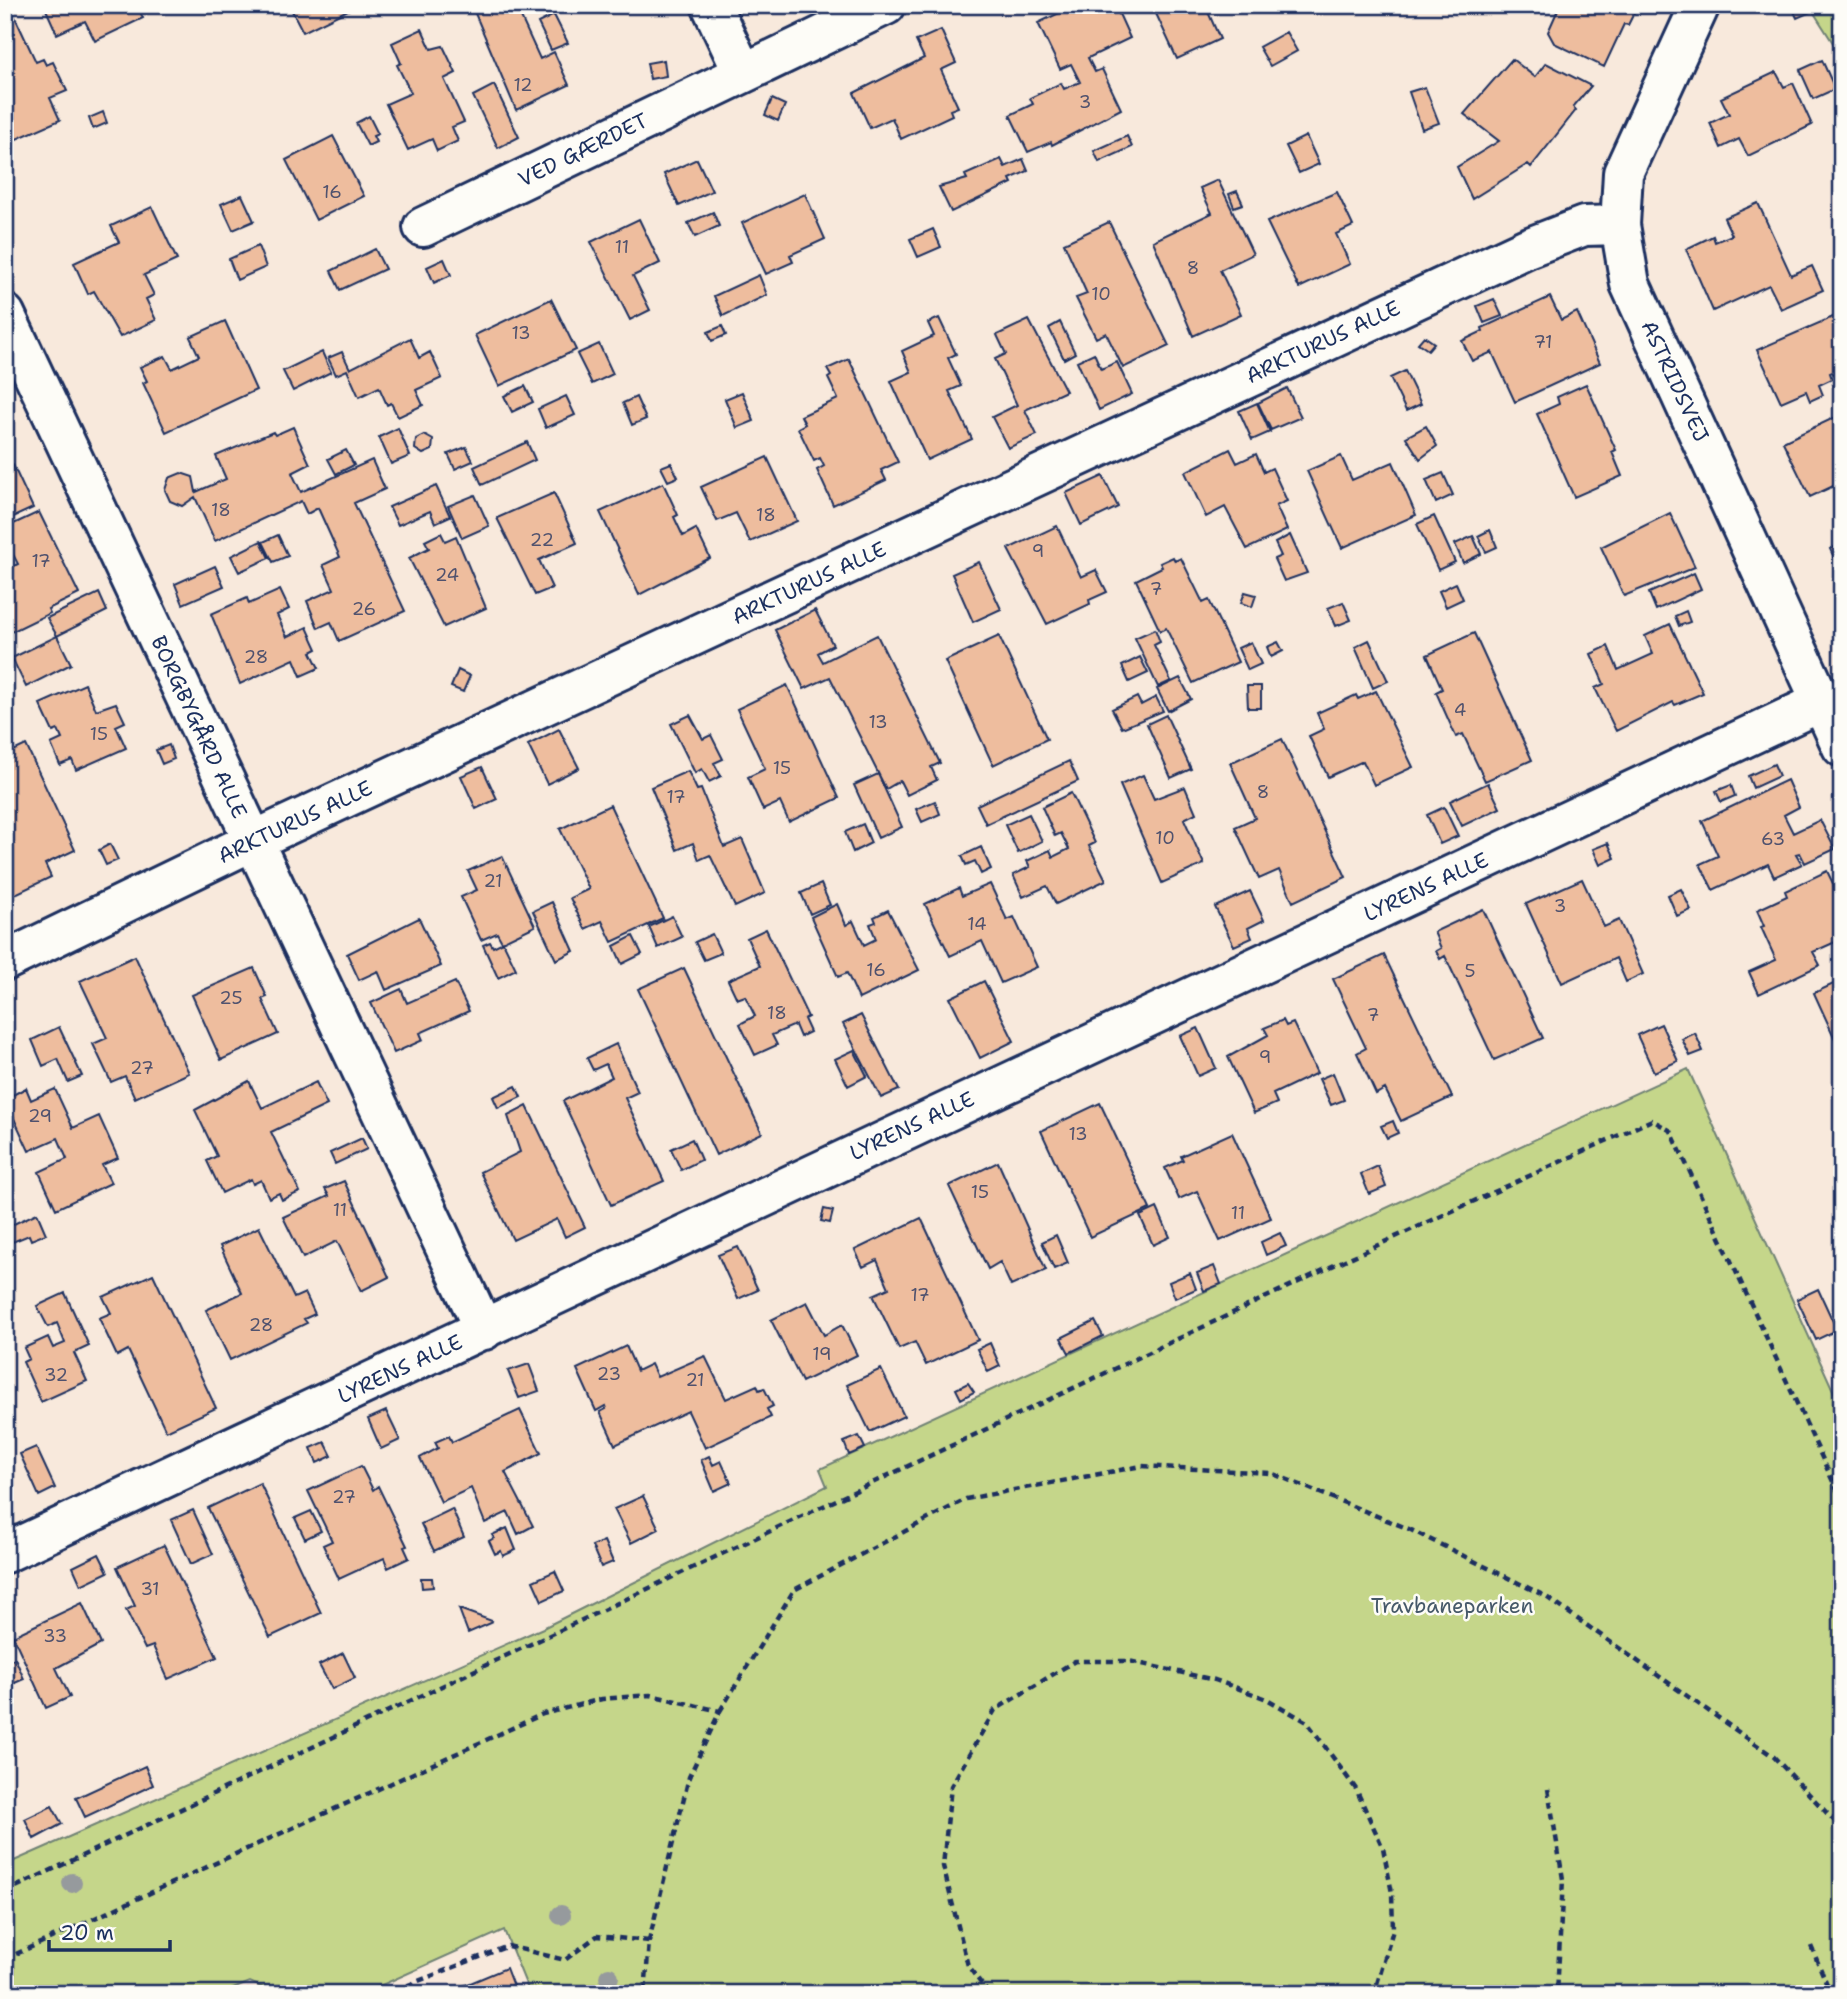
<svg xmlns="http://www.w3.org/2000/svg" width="1847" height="1999" viewBox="0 0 1847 1999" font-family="'Shantell Sans',sans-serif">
	<rect width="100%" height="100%" fill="#f8e9dc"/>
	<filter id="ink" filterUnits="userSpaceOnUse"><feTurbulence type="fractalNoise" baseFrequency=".0143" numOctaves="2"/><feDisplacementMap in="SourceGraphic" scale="14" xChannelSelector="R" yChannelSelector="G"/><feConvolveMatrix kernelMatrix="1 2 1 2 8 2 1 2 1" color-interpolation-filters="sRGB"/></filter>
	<g filter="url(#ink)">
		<path fill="#c5d68a" stroke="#708274" stroke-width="2" d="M1809 5H1842V57Z
			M1688 1069 1842 1410V1994H530L504 1930 362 1994H277L250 1982 221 1994H5V1865L543 1628 827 1486 820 1469Z"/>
		<path fill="#eebd9e" stroke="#1b2f5e" stroke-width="2" d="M44 5H137L143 18 95 41 85 21 57 34Z
			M289 5H348L350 9 303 32Z
			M486 5H512L516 14 519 13 540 59 554 52 569 85 516 110 474 11Z
			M1076 5H1115L1130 38 1088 58 1095 72 1102 69 1121 109 1052 145 1051 142 1028 152 1010 115 1033 104 1030 98 1061 83 1064 89 1080 82 1071 64 1060 69 1038 23Z
			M1152 5H1205L1220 39 1177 59Z
			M1560 5H1638L1628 25 1624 24 1604 67 1554 43 1548 32Z
			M1791 5H1812L1815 10 1797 18Z
			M13 13 36 62 43 59 46 65 53 62 67 91 50 98 60 120 12 141 5 126V17Z
			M554 15 568 43 551 50 538 23Z
			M422 29 431 49 443 46 456 73 444 79 464 122 452 127 458 141 437 151 432 139 408 150 386 104 411 93 397 65 401 63 392 43Z
			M941 30 956 63 941 70 958 107 950 110 952 115 901 139 892 118 870 128 854 93 924 58 916 41Z
			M1286 32 1297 51 1270 66 1259 47Z
			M1512 59 1535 77 1546 63 1591 86 1573 107 1576 110 1531 167 1528 164 1472 199 1457 167 1499 141 1464 114Z
			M664 60 666 76 650 79 647 63Z
			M1822 60 1835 89 1813 99 1800 70Z
			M1776 72 1784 87 1793 83 1812 125 1748 156 1739 139 1721 148 1710 123 1729 114 1721 98Z
			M494 85 519 137 498 148 473 96Z
			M1425 87 1439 123 1422 129 1409 92Z
			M772 99 785 105 778 121 765 115Z
			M103 112 107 123 93 129 89 118Z
			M369 116 378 134 373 136 376 142 368 146 356 123Z
			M333 136 364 196 316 220 286 160Z
			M1127 136 1132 147 1099 162 1094 151Z
			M1306 136 1319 164 1299 173 1286 146Z
			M697 159 712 191 679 206 664 174Z
			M1001 159 1005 167 1023 159 1028 171 1010 179 1012 183 951 212 939 187 967 179 965 175Z
			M1218 180 1253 254 1220 270 1241 314 1193 336 1153 241 1212 213 1200 188Z
			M1237 191 1243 204 1234 207 1229 194Z
			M1337 192 1353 226 1336 234 1350 264 1299 288 1267 222Z
			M805 194 825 239 790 255 793 262 766 274 742 223Z
			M242 195 254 221 233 230 221 204Z
			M1758 203 1791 275 1812 266 1823 290 1781 309 1769 285 1713 311 1686 249 1713 236 1715 242 1732 235 1724 218Z
			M152 207 177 260 144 275 154 295 146 299 156 320 120 337 94 291 88 294 74 263 119 242 111 226Z
			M713 212 719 226 695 237 688 223Z
			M639 219 660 263 633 276 650 310 630 320 591 242Z
			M1109 222 1169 346 1123 368 1106 333 1096 338 1076 298 1087 294 1064 243Z
			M933 229 941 247 918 257 910 239Z
			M258 246 266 267 237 280 229 259Z
			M375 249 385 269 340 290 331 271Z
			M444 259 451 275 434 283 427 267Z
			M759 275 767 295 723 316 714 296Z
			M1550 297 1561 320 1577 312 1600 363 1515 402 1492 352 1472 361 1462 341 1483 331 1482 328Z
			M551 299 576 350 499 386 475 335Z
			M1494 299 1502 316 1484 323 1477 306Z
			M1835 316 1842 331V368L1830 373 1832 379 1819 385 1823 395 1810 401 1806 391 1781 402 1757 350Z
			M939 318 956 354 948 358 961 386 949 391 972 439 927 460 891 381 911 372 902 351 934 336 928 323Z
			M1029 320 1066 391 1025 410 1037 435 1008 448 992 417 1017 405 995 359 1006 354 997 335Z
			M225 321 256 390 166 432 143 383 147 381 140 367 165 356 172 369 199 356 190 337Z
			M1060 322 1075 353 1064 359 1049 328Z
			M722 326 726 335 712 341 708 332Z
			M1424 336 1434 343 1428 350 1418 343Z
			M410 338 419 358 430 352 442 378 416 390 423 405 398 417 391 403 387 405 379 387 359 397 347 370 336 375 328 358 342 352 350 369Z
			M599 344 613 374 592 384 577 354Z
			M322 352 331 372 293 391 283 371Z
			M1094 353 1101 369 1117 362 1132 394 1099 410 1077 361Z
			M849 359 898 462 881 470 886 480 833 505 817 470 824 466 820 458 814 461 798 428 805 424 801 416 838 399 828 378 831 376 827 369Z
			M1405 371 1421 404 1406 411 1390 378Z
			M1586 384 1616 450 1612 452 1622 476 1574 497 1537 414 1559 404 1557 397Z
			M525 386 533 402 512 412 504 396Z
			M1287 388 1301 417 1271 430 1258 403Z
			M742 392 754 421 737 428 725 399Z
			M566 396 575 415 546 428 538 409Z
			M636 397 646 419 632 425 623 403Z
			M1257 403 1270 432 1252 440 1239 411Z
			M1842 414V482L1810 497 1783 442Z
			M1426 426 1437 446 1420 459 1406 437Z
			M293 427 310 464 292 473 301 492 372 460 385 489 354 503 405 611 339 641 331 622 318 628 307 601 334 589 323 565 340 557 318 508 307 514 301 501 215 541 195 497 182 506 170 501 165 490 169 478 181 473 193 477 196 492 226 479 216 456 273 432 275 435Z
			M398 428 410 456 391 464 379 437Z
			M424 435 433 440 432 450 423 454 415 449 416 439Z
			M527 442 535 460 482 485 474 467Z
			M466 447 473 461 455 469 448 454Z
			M1230 449 1237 463 1256 454 1264 472 1272 468 1287 501 1276 506 1287 530 1247 549 1225 507 1206 517 1185 472Z
			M346 450 354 465 336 474 328 459Z
			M1341 456 1352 480 1393 462 1416 515 1342 548 1307 471Z
			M767 457 797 521 750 542 736 513 717 521 701 487Z
			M671 463 678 477 668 481 661 467Z
			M13 465 33 508 5 521V469Z
			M1443 473 1453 495 1436 503 1426 480Z
			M1103 476 1118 507 1081 525 1066 493Z
			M663 483 678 515 674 517 683 536 696 529 710 558 639 595 600 512Z
			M436 486 450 516 435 523 430 511 398 525 389 507Z
			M554 493 577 543 539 560 552 588 535 595 497 518Z
			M475 495 489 526 462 538 448 506Z
			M39 512 79 594 48 609 50 613 5 635V570L18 564 5 539V528Z
			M1670 513 1695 567 1624 596 1601 547Z
			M1434 516 1455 562 1438 570 1417 524Z
			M1057 526 1081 577 1096 570 1107 592 1089 600 1090 604 1047 624 1008 549Z
			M1490 530 1497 547 1486 552 1478 536Z
			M441 533 445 541 456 536 486 608 444 627 409 558 429 548 425 541Z
			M278 535 288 556 273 562 263 542Z
			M1290 535 1307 573 1284 581 1274 559 1281 556 1275 543Z
			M1473 536 1481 554 1463 563 1455 544Z
			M261 541 269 558 239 572 231 556Z
			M1842 543V575L1830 549Z
			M1173 557 1175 561 1181 558 1203 603 1209 600 1238 662 1193 683 1166 628 1160 631 1136 580 1162 567 1160 563Z
			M979 562 1001 609 973 622 952 574Z
			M215 566 224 586 183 604 175 584Z
			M1694 573 1701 589 1656 610 1649 593Z
			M1456 583 1463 599 1446 607 1439 591Z
			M280 590 289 609 277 615 287 637 307 627 317 649 311 652 319 668 301 676 294 659 240 684 211 614 247 598 249 604Z
			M1245 592 1256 595 1252 607 1241 603Z
			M99 593 107 611 57 636 47 618Z
			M1343 602 1351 620 1336 626 1328 608Z
			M815 610 833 645 818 653 823 662 877 635 940 763 931 767 937 780 907 795 900 781 886 789 830 677 804 689 775 630Z
			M1686 611 1690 622 1679 626 1675 616Z
			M1670 624 1703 693 1675 705 1673 702 1616 731 1595 688 1604 684 1591 654 1608 646 1618 670 1653 654 1645 636Z
			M1155 629 1160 642 1154 645 1171 681 1158 687 1135 638Z
			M1474 633 1532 760 1485 781 1463 734 1456 737 1436 692 1442 689 1427 655Z
			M57 636 71 664 26 687 12 658Z
			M999 636 1047 739 993 765 945 661Z
			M1369 640 1388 681 1373 688 1355 647Z
			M1251 642 1261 664 1248 670 1238 648Z
			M1278 642 1283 651 1271 657 1267 647Z
			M1140 657 1148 673 1129 682 1122 666Z
			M458 670 470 676 463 692 451 687Z
			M1180 678 1191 699 1168 711 1157 689Z
			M85 684 96 710 116 703 125 722 116 726 126 748 76 770 72 760 60 765 51 744 62 739 58 730 53 732 40 704Z
			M787 685 839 798 789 822 780 802 763 810 748 777 765 769 737 709Z
			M1247 686H1261V708H1248Z
			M1376 691 1413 767 1374 785 1363 761 1328 777 1309 736 1324 729 1317 713 1356 695 1358 699Z
			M1137 697 1141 705 1156 697 1163 711 1122 728 1112 709Z
			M690 715 703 739 711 735 723 759 714 763 721 776 709 782 702 769 695 773 671 724Z
			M1166 715 1191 769 1171 778 1147 724Z
			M559 729 579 768 547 784 528 745Z
			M1282 739 1346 877 1293 902 1279 870 1259 879 1235 827 1255 818 1230 763Z
			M26 745 75 850 45 864 51 877 5 899V826L9 825 5 817V755Z
			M169 745 174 759 162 764 156 750Z
			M1069 761 1078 781 986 824 977 805Z
			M1774 764 1779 776 1753 788 1748 776Z
			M482 767 497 799 476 809 461 776Z
			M688 771 697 790 701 789 724 847 742 839 765 893 735 907 710 855 699 860 693 843 677 850 651 787Z
			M878 774 902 827 878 838 854 785Z
			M1143 775 1154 799 1185 787 1196 813 1184 819 1204 864 1162 883 1120 785Z
			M1787 780 1799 807 1784 815 1793 833 1820 820 1835 849 1805 863 1800 853 1796 854 1802 864 1774 877 1768 864 1713 890 1700 864 1718 856 1702 821Z
			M1488 783 1500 808 1462 826 1450 801Z
			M1731 785 1735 796 1721 802 1716 791Z
			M1071 793 1095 843 1089 846 1106 880 1056 904 1047 886 1023 897 1013 875 1030 867 1027 861 1050 850 1053 857 1069 849 1061 833 1055 836 1042 807Z
			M935 801 940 814 922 822 916 809Z
			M610 805 663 918 612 942 602 921 585 929 570 898 589 889 560 829Z
			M1444 807 1458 836 1440 844 1427 815Z
			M1029 814 1042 841 1018 853 1005 825Z
			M863 824 871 843 853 852 845 832Z
			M1608 843 1615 858 1600 865 1593 849Z
			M110 844 118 860 106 865 99 850Z
			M981 847 991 869 981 874 975 861 966 865 962 856Z
			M502 856 535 926 502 942 497 933 481 940 461 897 477 890 468 871Z
			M1827 871 1842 902V939L1813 952 1820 965 1759 994 1749 972 1776 960 1761 927 1764 926 1757 910 1787 896 1785 891Z
			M1582 879 1604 927 1619 920 1643 974 1626 982 1616 958 1562 983 1526 904Z
			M821 884 830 905 810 914 801 893Z
			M990 884 1007 920 1014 917 1037 967 1001 983 982 941 950 956 925 904 959 888 962 896Z
			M1681 889 1691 910 1677 916 1668 895Z
			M1250 891 1264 920 1248 928 1252 938 1234 946 1215 907Z
			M552 902 574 951 556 960 533 911Z
			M837 904 846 925 853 921 864 945 876 939 870 924 876 922 874 917 888 910 919 970 859 999 847 973 838 977 811 917Z
			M1483 909 1543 1038 1494 1060 1445 956 1440 959 1436 951 1441 948 1434 932Z
			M672 916 682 937 658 948 649 927Z
			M419 918 441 966 386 990 378 971 359 980 347 954Z
			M766 929 808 1017 804 1019 810 1032 800 1037 795 1025 772 1035 777 1045 755 1055 740 1024 755 1016 745 996 737 999 728 980 760 966 747 938Z
			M712 934 721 953 704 960 695 942Z
			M633 936 642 954 622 964 614 946Z
			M490 942 493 947 503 942 516 969 498 978 483 945Z
			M1384 955 1452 1097 1401 1121 1385 1089 1376 1094 1357 1053 1366 1048 1333 979Z
			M135 956 189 1073 135 1098 125 1076 111 1082 93 1044 107 1038 80 981Z
			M254 968 267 997 262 999 278 1034 221 1060 192 995Z
			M684 968 762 1133 716 1155 638 989Z
			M1842 980V1049L1840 1050 1814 993Z
			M984 981 1014 1041 980 1058 950 998Z
			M455 982 469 1011 420 1033 423 1040 394 1053 371 1003 401 989 407 1003Z
			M861 1015 899 1090 881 1098 843 1024Z
			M1283 1020 1286 1026 1293 1023 1317 1073 1273 1094 1277 1103 1254 1113 1228 1057 1268 1035 1264 1028Z
			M1661 1024 1678 1061 1654 1072 1637 1035Z
			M59 1027 82 1076 68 1082 58 1059 43 1066 32 1040Z
			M1198 1028 1216 1068 1198 1076 1180 1036Z
			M1695 1033 1703 1051 1690 1056 1682 1039Z
			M616 1044 638 1092 625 1098 664 1181 611 1205 563 1101 612 1077 606 1064 593 1070 587 1058Z
			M854 1050 867 1076 848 1086 835 1059Z
			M1333 1073 1344 1100 1331 1105 1319 1079Z
			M249 1081 262 1108 316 1082 327 1105 271 1132 300 1192 282 1200 279 1193 269 1198 261 1180 253 1184 251 1179 222 1193 207 1161 217 1156 195 1110Z
			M516 1086 521 1097 498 1108 493 1097Z
			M26 1088 31 1100 55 1089 73 1128 99 1116 118 1158 102 1165 111 1183 56 1209 39 1172 67 1159 58 1138 29 1151 5 1099Z
			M1100 1103 1150 1209 1090 1237 1041 1131Z
			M527 1106 585 1227 565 1237 557 1219 513 1240 480 1172 520 1152 508 1116Z
			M1393 1121 1398 1133 1387 1138 1381 1126Z
			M1232 1133 1271 1218 1220 1241 1197 1191 1179 1199 1165 1168 1183 1160 1181 1156Z
			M362 1138 367 1149 335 1164 330 1153Z
			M692 1139 701 1160 681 1170 671 1149Z
			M998 1162 1046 1270 1011 1286 1000 1262 988 1269 949 1186Z
			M1378 1166 1386 1187 1369 1194 1361 1174Z
			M344 1181 389 1277 361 1291 337 1241 303 1258 283 1217 329 1196 325 1189Z
			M1157 1208 1170 1237 1153 1245 1140 1216Z
			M824 1209 833 1211 830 1223 821 1221Z
			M37 1213 46 1234 31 1240 29 1235 5 1245V1228Z
			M921 1218 978 1340 926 1365 915 1342 899 1349 873 1295 889 1288 877 1260 863 1267 855 1250Z
			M259 1227 294 1298 305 1293 315 1314 304 1319 307 1323 230 1360 206 1310 242 1293 220 1246Z
			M1280 1233 1286 1246 1266 1255 1261 1242Z
			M1056 1235 1068 1263 1054 1269 1042 1242Z
			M738 1247 758 1290 738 1299 718 1255Z
			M1214 1266 1221 1284 1204 1291 1197 1273Z
			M1190 1273 1196 1289 1175 1298 1169 1282Z
			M153 1274 216 1408 166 1431 128 1350 117 1356 99 1318 111 1313 103 1297Z
			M1818 1289 1837 1330 1816 1340 1797 1299Z
			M65 1293 89 1346 74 1353 87 1381 41 1402 23 1362 29 1359 24 1348 48 1337 53 1348 65 1343 57 1323 48 1327 37 1306Z
			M807 1302 824 1335 842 1325 857 1355 802 1382 771 1320Z
			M1095 1321 1103 1336 1069 1353 1061 1338Z
			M990 1343 1000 1366 988 1372 977 1349Z
			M626 1346 637 1371 651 1364 657 1377 705 1356 726 1399 757 1385 759 1390 764 1388 773 1406 767 1409 771 1417 705 1448 688 1411 615 1445 600 1412 606 1409 605 1406 596 1411 577 1369Z
			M529 1364 539 1391 519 1398 508 1371Z
			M881 1369 904 1416 870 1432 847 1385Z
			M968 1383 974 1392 961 1399 956 1389Z
			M520 1410 541 1453 505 1472 533 1526 518 1534 508 1512 485 1523 471 1488 441 1502 420 1458 438 1448 435 1442 449 1436 452 1442Z
			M386 1411 400 1440 381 1449 368 1419Z
			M859 1436 865 1448 849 1455 844 1442Z
			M325 1442 332 1456 317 1463 311 1448Z
			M36 1447 55 1488 39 1496 20 1454Z
			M709 1456 713 1465 721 1461 731 1483 714 1491 701 1460Z
			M361 1466 373 1490 378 1486 407 1546 404 1547 409 1558 388 1568 384 1558 339 1579 323 1545 332 1541 308 1491Z
			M260 1483 321 1613 270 1637 208 1508Z
			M643 1496 659 1529 631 1543 614 1509Z
			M452 1509 464 1537 434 1551 421 1524Z
			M193 1510 213 1554 191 1564 171 1520Z
			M311 1511 321 1531 305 1539 295 1518Z
			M507 1528 516 1550 503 1556 501 1551 495 1554 489 1541 494 1538 492 1535Z
			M604 1541 613 1562 601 1567 592 1546Z
			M164 1545 217 1657 168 1679 153 1646 145 1649 126 1610 135 1606 117 1567Z
			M99 1554 108 1572 81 1585 73 1567Z
			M555 1571 564 1591 542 1601 533 1581Z
			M421 1578H432L433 1587 422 1588Z
			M82 1603 101 1644 56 1668 70 1697 46 1708 13 1636Z
			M459 1609 492 1621 491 1623 468 1633Z
			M343 1653 355 1678 332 1689 319 1665Z
			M15 1658 24 1679 10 1685 5 1663Z
			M145 1766 153 1785 85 1817 76 1798Z
			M52 1806 62 1824 34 1839 25 1819Z
			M506 1968 516 1994H444Z"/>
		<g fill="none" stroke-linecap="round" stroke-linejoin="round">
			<g stroke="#1b2f5e" stroke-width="44">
				<path id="minor" d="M711 5 743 73
					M1700 5 1623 173 1620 225 1630 284 1842 747
					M423 227 886 5
					M5 314 484 1330
					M5 961 253 841 1527 248 1584 226 1620 225
					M5 1553 1821 702"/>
			</g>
			<path stroke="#1b2f5e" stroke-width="4.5" stroke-dasharray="7 5" stroke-linecap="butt" d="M720 1711 794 1590 966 1499 1142 1466 1271 1473 1409 1529 1545 1596 1774 1757 1842 1829
				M1548 1789 1563 1879 1557 1994
				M5 1892 1345 1260 1652 1120 1671 1131 1842 1501
				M1811 1946 1831 1994
				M5 1959 543 1714 602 1699 650 1695 720 1711 689 1777 649 1941 645 1994
				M242 1994 248 1991 254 1994
				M385 1994 508 1946 565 1960 597 1936 649 1941
				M989 1994 968 1966 943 1866 951 1786 995 1710 1075 1661H1129L1215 1680 1267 1699 1307 1722 1356 1789 1383 1848 1392 1893 1393 1930 1374 1994"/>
			<use href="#minor" stroke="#fdfcf7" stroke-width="38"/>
		</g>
		<g fill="#969a9d">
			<circle cx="72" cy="1883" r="10"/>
			<circle cx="561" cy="1915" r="10"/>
			<circle cx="609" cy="1977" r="10"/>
		</g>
	</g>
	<g text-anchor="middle" stroke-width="5" stroke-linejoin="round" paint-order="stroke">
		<g font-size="18" fill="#50526e">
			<text x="523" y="91">12</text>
			<text x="1085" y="108">3</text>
			<text x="332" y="198">16</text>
			<text x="622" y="253">11</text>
			<text x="1193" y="274">8</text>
			<text x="1101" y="300">10</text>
			<text x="521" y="339">13</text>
			<text x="1543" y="348">71</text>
			<text x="221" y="516">18</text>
			<text x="766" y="521">18</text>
			<text x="542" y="546">22</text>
			<text x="1038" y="557">9</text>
			<text x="41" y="567">17</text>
			<text x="447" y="581">24</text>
			<text x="1156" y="595">7</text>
			<text x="364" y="615">26</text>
			<text x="256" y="663">28</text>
			<text x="1460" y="716">4</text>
			<text x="878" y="728">13</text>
			<text x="99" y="740">15</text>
			<text x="782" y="774">15</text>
			<text x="1263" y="798">8</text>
			<text x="676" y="803">17</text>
			<text x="1165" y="844">10</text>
			<text x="1773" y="845">63</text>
			<text x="493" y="887">21</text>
			<text x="1560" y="912">3</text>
			<text x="977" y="930">14</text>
			<text x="876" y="976">16</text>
			<text x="1470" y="977">5</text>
			<text x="231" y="1004">25</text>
			<text x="777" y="1019">18</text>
			<text x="1373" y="1021">7</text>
			<text x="1265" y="1063">9</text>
			<text x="142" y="1074">27</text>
			<text x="40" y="1122">29</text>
			<text x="1078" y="1140">13</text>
			<text x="980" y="1198">15</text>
			<text x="340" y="1216">11</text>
			<text x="1238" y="1219">11</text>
			<text x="920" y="1301">17</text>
			<text x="261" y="1331">28</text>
			<text x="822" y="1360">19</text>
			<text x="609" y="1380">23</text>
			<text x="56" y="1381">32</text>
			<text x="695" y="1386">21</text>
			<text x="344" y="1503">27</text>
			<text x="150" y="1595">31</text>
			<text x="55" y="1642">33</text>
		</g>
		<g font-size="21" fill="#1b2f5e" stroke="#fdfcf7">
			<text transform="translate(583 150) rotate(-26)" y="7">VED GÆRDET</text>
			<text transform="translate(1323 342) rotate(-25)" y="7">ARKTURUS ALLE</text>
			<text transform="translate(1675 381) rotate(65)" y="7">ASTRIDSVEJ</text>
			<text transform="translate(809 583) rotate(-25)" y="7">ARKTURUS ALLE</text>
			<text transform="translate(199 727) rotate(65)" y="7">BORGBYGÅRD ALLE</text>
			<text transform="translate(295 822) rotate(-25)" y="7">ARKTURUS ALLE</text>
			<text transform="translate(1426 887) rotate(-25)" y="7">LYRENS ALLE</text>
			<text transform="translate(912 1126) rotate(-25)" y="7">LYRENS ALLE</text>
			<text transform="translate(400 1369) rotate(-25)" y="7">LYRENS ALLE</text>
		</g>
		<g font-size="21" fill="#465969" stroke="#fdfcf7">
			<text x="1452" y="1613">Travbaneparken</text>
		</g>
	</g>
	<rect width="1847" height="1999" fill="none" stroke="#fdfcf7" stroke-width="28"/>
	<rect x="14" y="14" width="1819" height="1971" fill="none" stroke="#1b2f5e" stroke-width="2.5" filter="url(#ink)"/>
	<path d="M49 1940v10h121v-10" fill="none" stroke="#1b2f5e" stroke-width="3.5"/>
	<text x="60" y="1940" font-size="21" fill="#1b2f5e" stroke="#fdfcf7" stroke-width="5" paint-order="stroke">20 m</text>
</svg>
